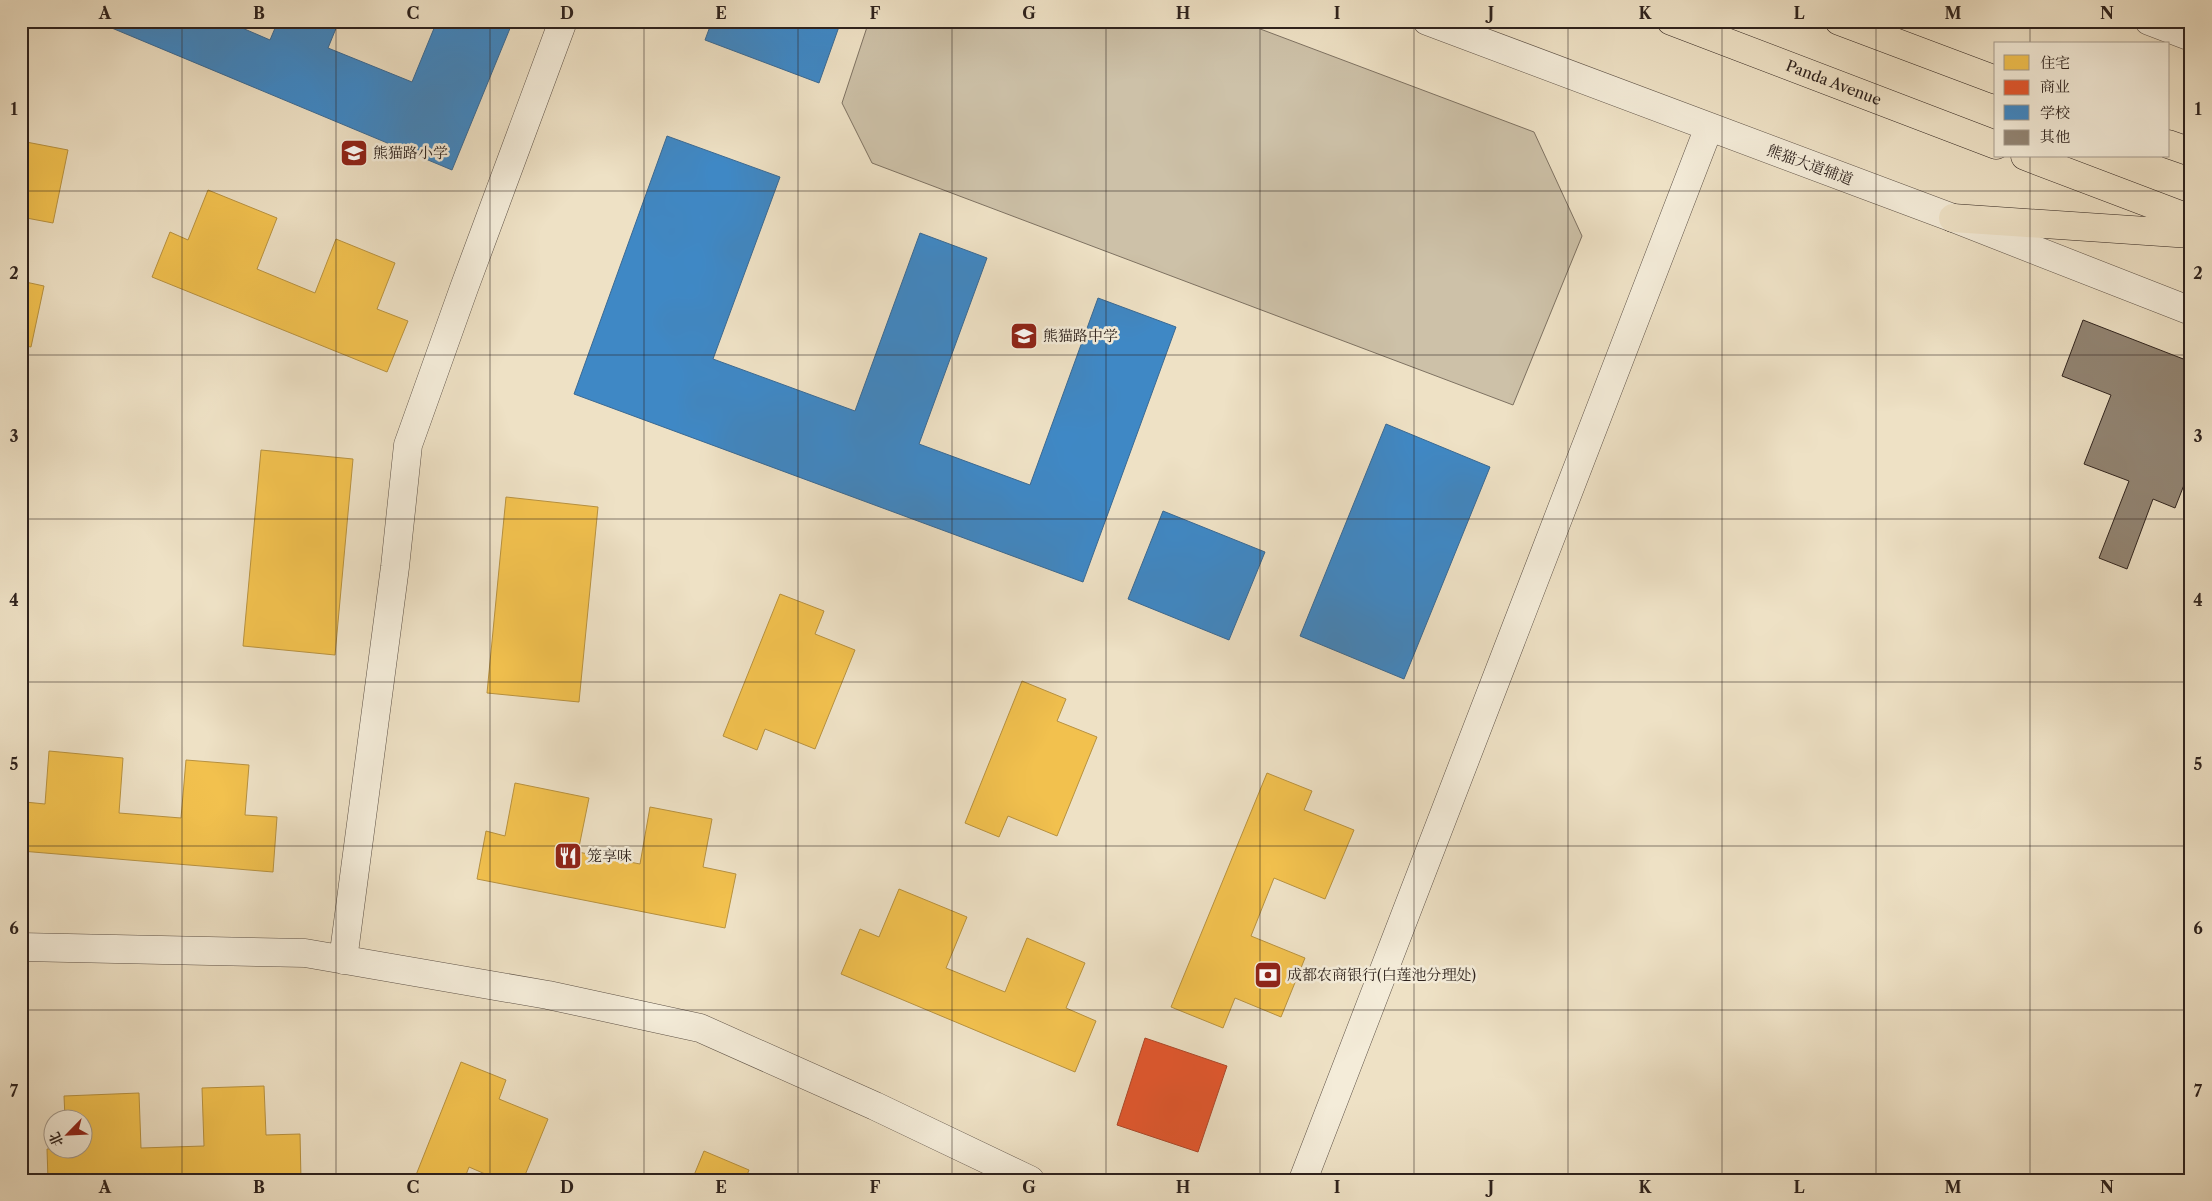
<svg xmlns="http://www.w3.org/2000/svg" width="2212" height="1201" viewBox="0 0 2212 1201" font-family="'Libre Caslon Text','Noto Serif SC',serif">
	<rect width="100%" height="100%" fill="#eee1c5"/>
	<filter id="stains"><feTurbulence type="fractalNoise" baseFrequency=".004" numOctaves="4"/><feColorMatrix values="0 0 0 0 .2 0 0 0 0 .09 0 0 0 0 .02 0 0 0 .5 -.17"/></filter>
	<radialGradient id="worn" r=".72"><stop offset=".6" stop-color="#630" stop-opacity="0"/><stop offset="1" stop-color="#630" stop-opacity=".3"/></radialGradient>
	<path fill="#cdc1a8" stroke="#7e7262" d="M869 21H1239L1534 132 1582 236 1513 405 872 163 842 103Z"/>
	<path fill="#f2c14e" stroke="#b7913f" d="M21 141 68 150 53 223 21 217Z
		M208 190 277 218 257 269 315 293 336 239 395 263 377 309 408 321 387 372 152 277 170 232 188 240Z
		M21 281 44 286 31 347 21 345Z
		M261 450 353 459 335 655 243 646Z
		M506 497 598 507 579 702 487 693Z
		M780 594 824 611 815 634 855 650 815 749 765 729 757 750 723 736Z
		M1022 681 1066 699 1057 721 1097 737 1057 836 1008 816 999 837 965 823Z
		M49 751 123 758 119 813 181 818 186 760 249 765 245 815 277 817 273 872 21 851 25 802 45 804Z
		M1267 773 1312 791 1304 810 1354 830 1325 899 1274 878 1251 936 1305 958 1281 1017 1235 998 1223 1028 1171 1007Z
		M515 783 589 798 578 852 640 864 650 807 712 819 703 867 736 874 725 928 477 879 486 831 505 836Z
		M899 889 967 917 946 968 1005 992 1027 938 1085 963 1066 1008 1096 1021 1075 1072 841 974 860 929 879 937Z
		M461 1062 506 1080 499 1099 548 1119 523 1180H499L469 1167 464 1180H414Z
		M264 1086 266 1135 300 1134 301 1180H48L47 1149 82 1148V1118H65L64 1096 139 1093 141 1148 204 1146 202 1088Z
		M704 1151 749 1170 745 1180H692Z"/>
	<path fill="#e4572e" stroke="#ad4729" d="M1145 1038 1227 1066 1198 1152 1117 1125Z"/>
	<path fill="#3f88c5" stroke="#3a6993" d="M95 21H226L270 40 278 21H339L328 48 412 82 437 21H513L452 170Z
		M712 21H841L819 83 705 40Z
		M667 136 780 177 713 359 855 411 920 233 987 258 919 444 1030 485 1098 298 1176 327 1083 582 574 394Z
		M1386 424 1490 467 1404 679 1300 636Z
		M1163 511 1265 552 1229 640 1128 599Z"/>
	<path fill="#928574" stroke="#2e221d" d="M2083 320 2191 362V467L2175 508 2153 499 2127 569 2099 558 2129 481 2084 464 2111 395 2062 376Z"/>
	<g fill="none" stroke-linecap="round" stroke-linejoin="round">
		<g stroke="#5e5247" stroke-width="29">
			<path id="minor" d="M1427 21 1953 218 2191 311
				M2149 21 2191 37
				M21 947 305 953 548 995 700 1028 875 1106 1030 1180
				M343 960 395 567 408 445 464 288 563 21
				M1303 1180 1709 127"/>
		</g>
		<g stroke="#2e221d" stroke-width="29">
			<g id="major">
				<path id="s1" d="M1671 21 1996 145"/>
				<path d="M1839 21 1996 80"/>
				<path d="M2168 144 2191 152"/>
				<path d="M2025 156 2191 219"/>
				<path d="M1953 218 2191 234"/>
			</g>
		</g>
		<use href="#minor" stroke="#f4ecd9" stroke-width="28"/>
		<use href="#major" stroke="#eee1c5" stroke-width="28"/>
	</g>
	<path fill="none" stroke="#2e221d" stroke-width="1" stroke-opacity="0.55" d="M182 21V1180M336 21V1180M490 21V1180M644 21V1180M798 21V1180M952 21V1180M1106 21V1180M1260 21V1180M1414 21V1180M1568 21V1180M1722 21V1180M1876 21V1180M2030 21V44M2030 156V1180M21 191H2191M21 355H2191M21 519H2191M21 682H2191M21 846H2191M21 1010H2191"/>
	<defs>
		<g id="school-square" transform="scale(1.4375)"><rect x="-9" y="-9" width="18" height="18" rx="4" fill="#8f2418" stroke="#f4ecd9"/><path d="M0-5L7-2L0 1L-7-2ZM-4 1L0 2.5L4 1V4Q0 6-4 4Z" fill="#fff"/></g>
		<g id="restaurant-square" transform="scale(1.4375)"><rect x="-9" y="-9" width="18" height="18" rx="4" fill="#8f2418" stroke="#f4ecd9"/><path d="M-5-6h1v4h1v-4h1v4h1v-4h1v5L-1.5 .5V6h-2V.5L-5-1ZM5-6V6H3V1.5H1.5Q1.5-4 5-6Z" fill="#fff"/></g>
		<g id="bank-square" transform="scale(1.4375)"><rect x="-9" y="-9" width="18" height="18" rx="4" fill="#8f2418" stroke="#f4ecd9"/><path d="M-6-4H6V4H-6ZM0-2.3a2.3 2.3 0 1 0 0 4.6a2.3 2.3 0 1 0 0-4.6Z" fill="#fff"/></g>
	</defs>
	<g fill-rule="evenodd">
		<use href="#school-square" x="354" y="153"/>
		<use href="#school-square" x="1024" y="336"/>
		<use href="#restaurant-square" x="568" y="856"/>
		<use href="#bank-square" x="1268" y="975"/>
	</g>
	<g text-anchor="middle" stroke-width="5" stroke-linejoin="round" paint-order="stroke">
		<g font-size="15" fill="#2e221d" stroke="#f4ecd9">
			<text dy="5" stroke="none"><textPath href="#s1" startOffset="174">Panda Avenue</textPath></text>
			<text transform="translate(1810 165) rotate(20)" y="5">熊猫大道辅道</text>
		</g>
		<g font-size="15" fill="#2e221d" stroke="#f4ecd9" text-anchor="start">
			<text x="373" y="158">熊猫路小学</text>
			<text x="1043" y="341">熊猫路中学</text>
			<text x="587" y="861">笼享味</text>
			<text x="1287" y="980">成都农商银行(白莲池分理处)</text>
		</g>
	</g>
	<rect width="2212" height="1201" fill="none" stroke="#eee1c5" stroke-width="55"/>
	<rect x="1994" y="42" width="175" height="115" fill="#f4ecd9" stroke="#a59b8e"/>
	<rect x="2004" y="55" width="25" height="15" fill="#f2c14e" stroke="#a59b8e"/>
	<text x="2040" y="68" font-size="15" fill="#2e221d">住宅</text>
	<rect x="2004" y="80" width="25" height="15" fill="#e4572e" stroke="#a59b8e"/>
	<text x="2040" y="92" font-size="15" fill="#2e221d">商业</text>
	<rect x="2004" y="105" width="25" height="15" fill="#3f88c5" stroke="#a59b8e"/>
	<text x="2040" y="118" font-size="15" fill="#2e221d">学校</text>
	<rect x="2004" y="130" width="25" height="15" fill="#928574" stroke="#a59b8e"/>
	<text x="2040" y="142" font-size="15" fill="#2e221d">其他</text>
	<g transform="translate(68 1134) rotate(246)"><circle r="24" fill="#f4ecd9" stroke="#a59b8e"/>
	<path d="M0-4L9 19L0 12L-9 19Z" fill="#8f2418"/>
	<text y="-8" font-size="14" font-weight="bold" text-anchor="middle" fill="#2e221d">北</text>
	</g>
	<rect x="28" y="28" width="2156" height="1146" fill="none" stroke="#2e221d" stroke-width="2"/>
	<g font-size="16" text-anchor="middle" font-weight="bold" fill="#2e221d">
		<text x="105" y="19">A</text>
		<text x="259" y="19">B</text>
		<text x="413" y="19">C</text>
		<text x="567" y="19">D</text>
		<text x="721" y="19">E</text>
		<text x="875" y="19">F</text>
		<text x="1029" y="19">G</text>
		<text x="1183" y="19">H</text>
		<text x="1337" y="19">I</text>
		<text x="1491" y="19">J</text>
		<text x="1645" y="19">K</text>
		<text x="1799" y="19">L</text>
		<text x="1953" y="19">M</text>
		<text x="2107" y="19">N</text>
		<text x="14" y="115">1</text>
		<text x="2198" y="115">1</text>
		<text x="14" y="279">2</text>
		<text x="2198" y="279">2</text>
		<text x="14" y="442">3</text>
		<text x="2198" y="442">3</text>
		<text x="14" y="606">4</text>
		<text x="2198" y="606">4</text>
		<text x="14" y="770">5</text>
		<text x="2198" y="770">5</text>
		<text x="14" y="934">6</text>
		<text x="2198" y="934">6</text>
		<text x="14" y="1097">7</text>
		<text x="2198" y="1097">7</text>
		<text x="105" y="1193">A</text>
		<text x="259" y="1193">B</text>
		<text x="413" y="1193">C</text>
		<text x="567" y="1193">D</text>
		<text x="721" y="1193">E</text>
		<text x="875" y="1193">F</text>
		<text x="1029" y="1193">G</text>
		<text x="1183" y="1193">H</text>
		<text x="1337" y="1193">I</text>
		<text x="1491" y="1193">J</text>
		<text x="1645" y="1193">K</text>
		<text x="1799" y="1193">L</text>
		<text x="1953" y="1193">M</text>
		<text x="2107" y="1193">N</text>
	</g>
	<rect width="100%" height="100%" filter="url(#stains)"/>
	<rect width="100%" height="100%" fill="url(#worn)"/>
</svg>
